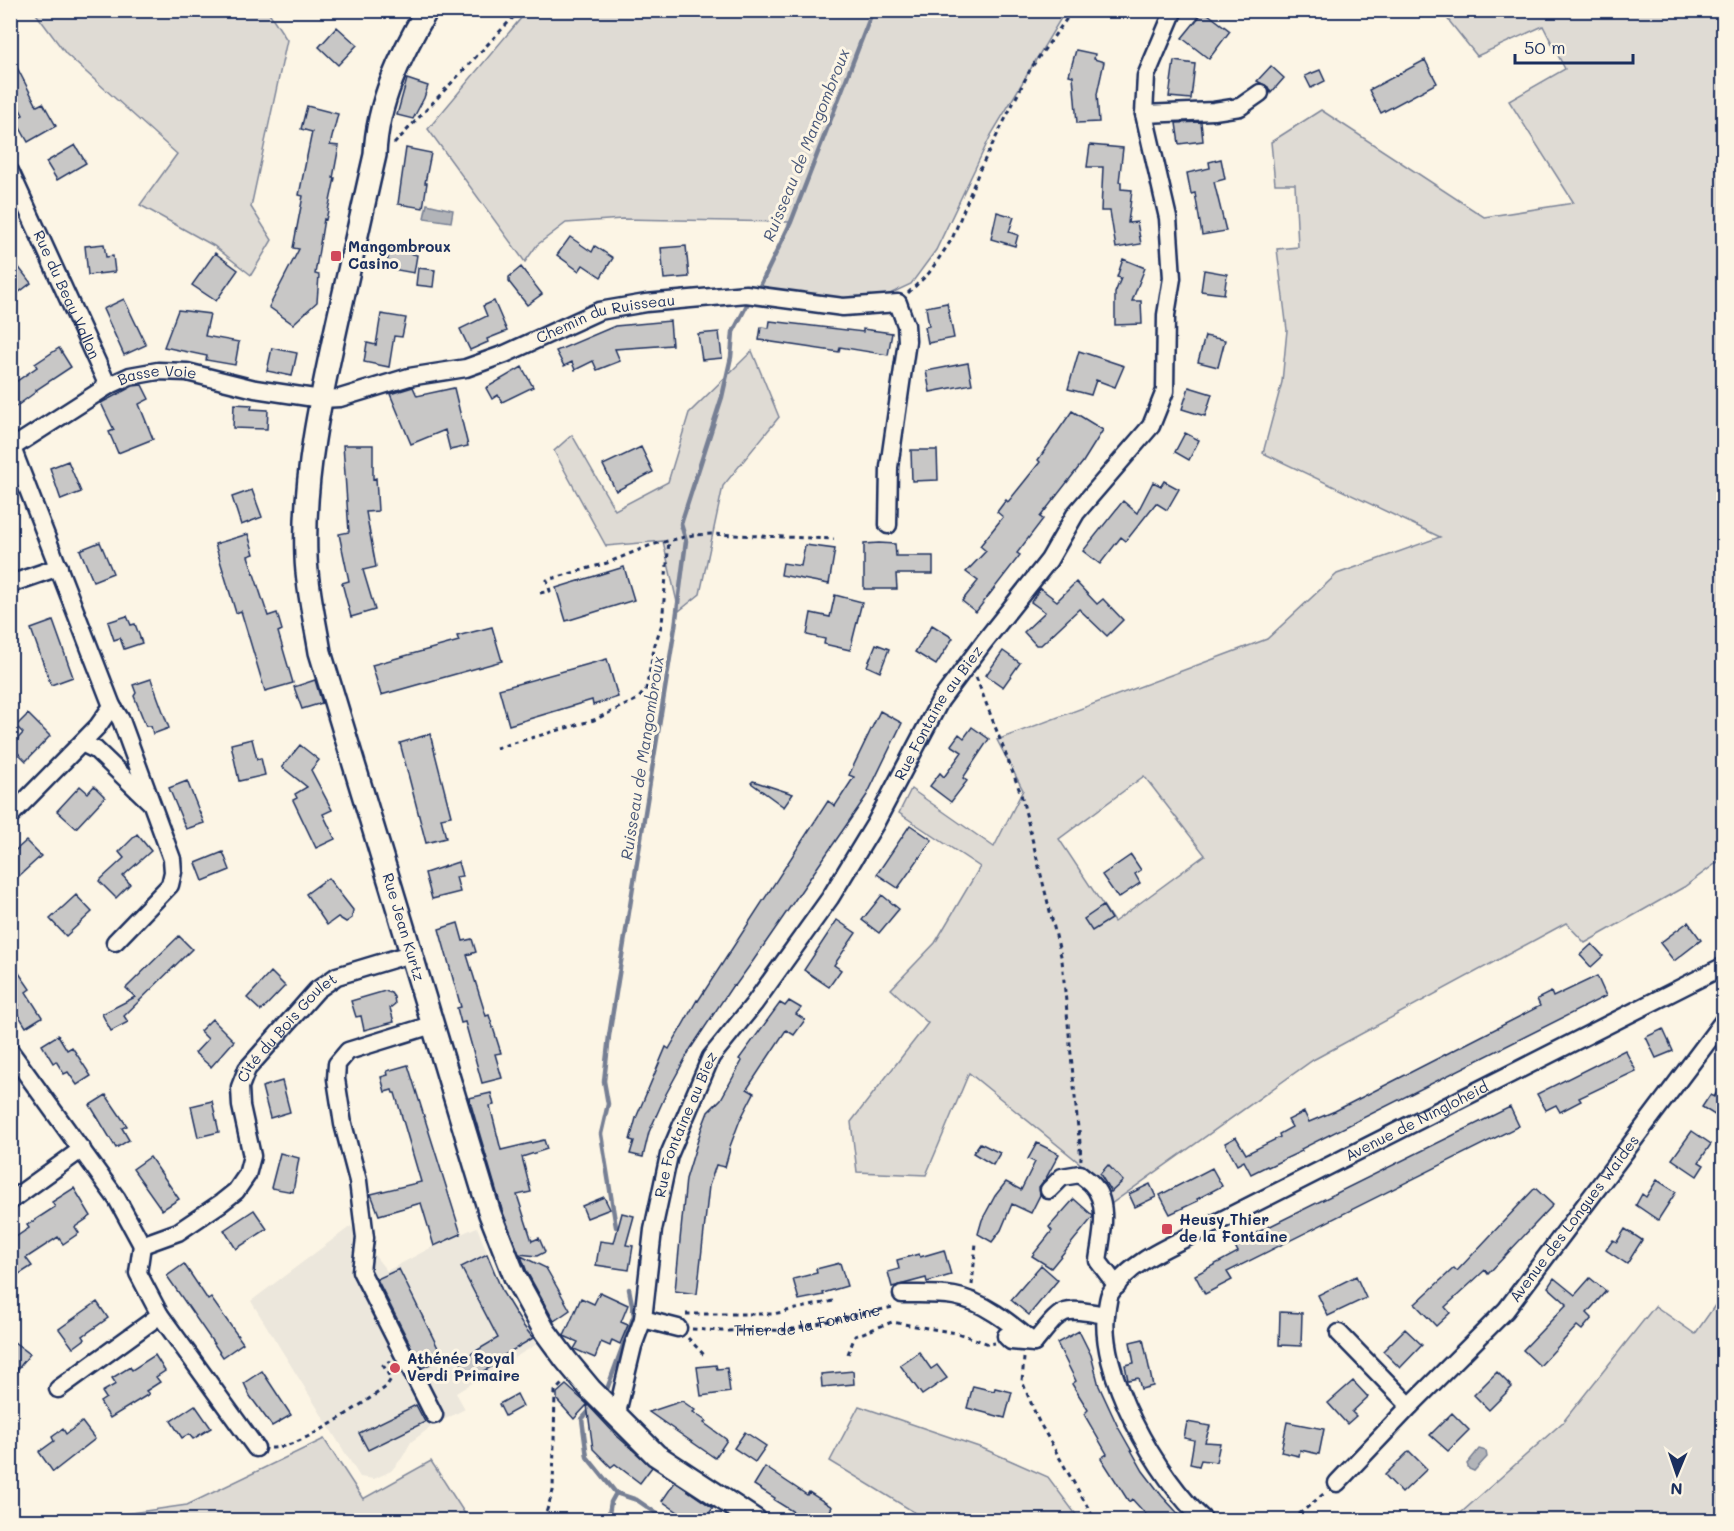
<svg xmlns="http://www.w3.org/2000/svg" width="1734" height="1531" viewBox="0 0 1734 1531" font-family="Mali,sans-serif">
	<rect width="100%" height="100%" fill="#fcf5e5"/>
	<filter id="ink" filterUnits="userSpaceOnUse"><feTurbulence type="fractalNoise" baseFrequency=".0167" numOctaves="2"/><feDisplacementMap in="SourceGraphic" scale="12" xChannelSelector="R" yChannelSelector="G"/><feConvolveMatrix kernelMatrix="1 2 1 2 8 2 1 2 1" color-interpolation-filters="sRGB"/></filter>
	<g filter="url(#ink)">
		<path fill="#ece7dc" d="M351 1226 387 1271 434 1246 477 1227 503 1293 537 1344 456 1393 465 1409 432 1426 411 1442 402 1458 391 1471 374 1479 360 1477 251 1301Z"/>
		<path fill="#dfdbd4" stroke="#7d8599" stroke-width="1.5" fill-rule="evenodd" d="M34 11H268L287 40 251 207 272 240 251 275 214 246 140 205 177 154 66 54Z
			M527 11H1069L1061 18 991 135 936 250 911 284 877 300 823 298 759 288 790 222 622 219 566 223 537 245 525 262 428 129Z
			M1382 11H1723V858L1684 887 1585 943 1566 923 1313 1060 1108 1206 1093 1174 969 1073 926 1175 857 1172 851 1122 928 1023 891 989 935 943 980 867 899 813 911 789 994 847 1023 790 997 740 1267 639 1337 574 1440 537 1263 453 1282 382 1287 330 1277 249 1298 247 1295 184H1275L1271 142 1321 110 1484 217 1574 203 1509 101 1565 69 1543 26 1477 56 1442 12 1382 17ZM1144 776 1205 855 1114 922 1059 839Z
			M752 351 779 417 723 486 700 594 679 611 663 541 606 546 554 451 572 435 615 510 668 482 689 413Z
			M1723 1294V1520H1453L1563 1422 1655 1306 1695 1334Z
			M859 1406 982 1448 1048 1477 1080 1520H927L830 1461Z
			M324 1439 363 1499 431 1461 469 1520H82L187 1505Z"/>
		<path fill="#b2b4b8" stroke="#767f94" stroke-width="1.5" d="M427 204 453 210 451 222 424 218Z
			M1479 1449 1486 1451 1487 1457 1474 1471 1469 1469 1467 1464Z"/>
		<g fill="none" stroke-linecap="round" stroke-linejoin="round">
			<path stroke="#767f94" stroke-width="4.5" d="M759 288 791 222 873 10
				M616 1227 601 1134 608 1104 604 1081 609 1036 675 627 686 541 681 524 722 397 731 357 733 332 749 301
				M606 1392 634 1315 629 1289
				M590 1410 582 1419 587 1457 616 1493 637 1500 666 1520
				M608 1520 611 1502 616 1493"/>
		</g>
		<path fill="#c8c7c6" stroke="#1b2f5e" stroke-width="1.5" d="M1204 11 1230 31 1209 59 1182 38Z
			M337 27 357 45 338 65 319 47Z
			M1076 50 1095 54 1094 59 1104 62 1097 94 1099 122 1077 123 1073 76 1069 75Z
			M10 54 37 106 43 103 56 126 28 142 15 119 23 115 10 91Z
			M1425 60 1437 83 1381 113 1369 90Z
			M1174 61 1195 64 1191 99 1169 97Z
			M1271 66 1284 78 1271 93 1268 87 1257 81Z
			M1320 70 1325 81 1311 88 1305 76Z
			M407 79 428 86 424 98 413 119 397 115Z
			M307 106 338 114 330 145 339 146 333 178H335L326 220 324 219 315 274 319 275 317 302 293 324 269 307 299 249 293 248 303 196 299 195 312 132 301 129Z
			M1201 122 1203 141 1179 144 1176 123Z
			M75 145 86 163 57 180 46 162Z
			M1090 145 1123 148 1119 182H1121V189L1132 190 1128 223 1137 222 1141 244 1116 248 1110 211H1101L1103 167H1087Z
			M406 148 431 153 425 183H427L423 208 398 204Z
			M1221 159 1225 179 1214 182 1226 231 1202 235 1195 193 1191 194 1187 173 1210 168 1209 162Z
			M997 212 1014 217 1009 232 1018 235 1015 246 991 239Z
			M570 237 592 252 595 246 613 258 601 277 583 265 579 271 557 255Z
			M104 244 106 257 113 256 115 272 88 275 85 246Z
			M686 246 689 277 664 279 661 248Z
			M390 248 417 255 414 273 386 268Z
			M215 253 238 270 216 301 192 285Z
			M10 256 31 283 10 299Z
			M1123 259 1145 268 1132 301H1141L1142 324 1115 325V293L1121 278 1117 277Z
			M521 267 542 294 527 305 509 282V277Z
			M418 268 435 270 433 287 416 285Z
			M1204 270 1227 274 1224 294 1201 291Z
			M124 299 146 345 124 355 103 309Z
			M494 301 507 331 487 339 488 342 470 350 460 329 487 316 483 306Z
			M947 303 954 338 928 343 925 327 929 326 926 307Z
			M178 310 210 314 205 336 239 342 235 365 206 360 207 356 164 347Z
			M381 314 406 318 402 337 394 336 389 367 364 362 367 343 376 345Z
			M670 321 672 345 615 349 620 361 597 370 593 361 575 370 572 362 564 366 556 351 615 326Z
			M770 321 863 332V329L892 333 888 355 840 347 839 352 759 340 761 327 769 328Z
			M719 332 722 358 702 360 698 334Z
			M1205 336 1225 340 1218 367 1198 362Z
			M59 348 71 367 36 390 37 391 10 411V386L37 367 35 364Z
			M272 348 297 353 292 376 267 371Z
			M1079 351 1124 366 1115 387 1096 380 1091 395 1068 389Z
			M968 363 972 384 930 392 926 371Z
			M522 367 533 387 502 402 498 395 492 399 486 388Z
			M142 385 149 399 139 404 153 439 118 453 109 432 114 430 101 403 133 386Z
			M413 387 417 396 454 388 468 446 450 450 445 430 411 444 390 394Z
			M1189 387 1212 394 1205 416 1182 409Z
			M234 404 252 405 251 409 268 410 267 429 233 428Z
			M1072 411 1103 430 1083 462 1040 517 1043 519 1017 553 1020 555 976 612 962 601 978 581 966 572 986 551 980 546 1003 517 997 512 1006 500 1008 502 1040 462 1038 460Z
			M1185 433 1199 440 1189 460 1175 452Z
			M343 445H373V479L376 478 378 511 366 512 376 567 363 570 375 610 351 617 342 583 349 581 339 534 349 532Z
			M641 447 653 472 616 491 603 465Z
			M911 450H937L938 480 912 481Z
			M68 461 81 492 61 500 50 468Z
			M1164 481 1179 489 1167 510 1156 503 1126 541 1121 537 1100 564 1083 551 1123 501 1137 513 1153 482 1161 486Z
			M252 490 262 517 241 525 232 497Z
			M248 534 254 554 248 556 268 616 277 613 282 630 278 632 293 683 265 691 241 611 236 613 215 544Z
			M100 542 113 573 93 581 80 550Z
			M879 543 895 544 896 556H933V574H896L897 589H864V544Z
			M805 545 835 549 829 584 781 575 783 563 801 566Z
			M624 567 634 600 566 621 556 588Z
			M1076 582 1097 604 1103 599 1123 620 1107 636 1079 609 1041 645H1036L1024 632 1045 612 1031 602 1040 588 1057 601Z
			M835 595 862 602 850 650 824 644 825 639 807 635 811 613 830 617Z
			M127 616 131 625 135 624 142 643 124 649 120 638 114 640 108 622Z
			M53 621 73 677 51 685 31 629Z
			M932 625 953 638 936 665 915 652Z
			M492 627 502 661 381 695 372 665 459 641 457 636Z
			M876 644 889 649 880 672 867 666Z
			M1003 651 1020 663 1003 687 986 675Z
			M607 659 618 697 593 705 592 700 509 725 499 689Z
			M151 679 169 728 153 734 151 726H146L134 696 136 693 133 685Z
			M315 680 322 703 302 709 294 687Z
			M880 711 902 723 867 795 753 961 735 986 733 985 691 1048 666 1094 649 1132 643 1157 630 1154 634 1141 630 1140 636 1118 666 1047 669 1049 697 1000 698 1001 828 801 835 806 854 777 849 775Z
			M28 714 50 736 26 761 11 746 23 733 16 726Z
			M972 727 989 739 963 778 967 781 951 802 930 786 940 773 944 777 962 752 951 745 959 734 964 738Z
			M430 734 451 816 441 818 446 838 426 843 400 743Z
			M252 739 257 759 261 758 265 775 239 781 231 744Z
			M300 745 319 760 311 770 332 810 323 814 335 839 316 848 293 800 297 798 295 794 307 787 282 767Z
			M187 781 204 823 186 829 169 788Z
			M753 781 793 794 784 807 751 783Z
			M80 786 88 793 94 786 105 797 76 828 57 811Z
			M910 825 932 840 898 888 877 874Z
			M137 834 151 851 123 876 130 884 116 898 99 881 124 858 119 852Z
			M26 841 41 856 10 884V855Z
			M223 852 230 870 203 881 196 863Z
			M1131 855 1141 870 1135 874 1140 883 1118 898 1102 875Z
			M458 862 462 876 456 877 460 892 432 899 425 873Z
			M328 878 353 910 352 918 346 922 338 917 327 925 306 894Z
			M76 895 92 912 66 936 50 919Z
			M882 895 899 909 879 933 862 920Z
			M1103 906 1111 919 1092 931 1084 919Z
			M837 920 856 933 834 965 841 970 829 987 804 970Z
			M1688 922 1701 940 1674 961 1660 943Z
			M458 923 463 941 472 939 476 952 467 955 486 1016 489 1015 501 1053 495 1054 502 1078 482 1083 465 1022 461 1023 457 1008 461 1007 439 929Z
			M179 936 192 949 124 1016 128 1022 111 1031 102 1014 135 997 126 988Z
			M1592 944 1603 956 1591 967 1580 955Z
			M10 960 30 989 26 992 42 1017 26 1027 14 1008 19 1005 10 994Z
			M271 972 285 986 261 1011 247 998Z
			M1597 976 1606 996 1301 1149 1302 1151 1268 1167 1267 1166 1251 1174 1244 1161 1237 1165 1225 1143 1236 1137 1246 1154 1280 1137 1279 1134 1292 1127 1288 1120 1304 1112 1309 1122 1335 1111 1540 1006 1537 999 1551 992 1553 997Z
			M385 991 391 993 394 997 395 1004 390 1008 394 1022 364 1030 361 1016 356 1017 351 1001Z
			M789 1001 801 1008 796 1014 805 1020 794 1035 786 1030 747 1089 754 1093 740 1120 729 1149H730L725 1167 716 1165 709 1186 697 1294 675 1291 686 1179 701 1130 708 1112 721 1099 742 1061 739 1059 780 1003 785 1006Z
			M212 1019 234 1041 211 1067 195 1053 208 1039 200 1031Z
			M1663 1029 1673 1051 1656 1058 1646 1037Z
			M58 1035 67 1050 72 1047 91 1076 77 1085 68 1072 64 1074 56 1061 53 1063 42 1045Z
			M1625 1050 1636 1071 1579 1098 1581 1101 1560 1112 1556 1105 1546 1110 1537 1094Z
			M408 1065 461 1234 434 1246 421 1203 379 1215 371 1194 421 1182 395 1093H393L392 1090 385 1092 381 1077 388 1075 387 1071Z
			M282 1081 290 1112 270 1118 262 1087Z
			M1724 1081V1121L1702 1107 1710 1095 1714 1097Z
			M491 1093 494 1105 490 1106 501 1150 544 1140 547 1149 522 1157 531 1192 517 1195 532 1241 539 1238 545 1252 537 1256 519 1254 502 1210 479 1132 469 1098Z
			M106 1095 127 1126 122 1128 129 1140 116 1148 90 1105Z
			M212 1101 219 1132 198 1137 191 1106Z
			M1510 1107 1519 1126 1227 1272 1232 1280 1205 1294 1195 1275 1238 1252 1234 1244Z
			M1692 1131 1711 1144 1699 1162 1704 1165 1697 1176 1672 1159Z
			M980 1143 1000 1153 993 1165 973 1153Z
			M1037 1143 1059 1154 1046 1178 1039 1187 1040 1195 1031 1213 1012 1204 1001 1230 992 1242 978 1234 982 1220 995 1196 1006 1182 1021 1190 1035 1162 1028 1159Z
			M280 1153 299 1158 293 1192 271 1188Z
			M150 1157 179 1199 162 1210 133 1169Z
			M1108 1165 1123 1181 1111 1192 1100 1174Z
			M1212 1168 1222 1186 1197 1199 1198 1201 1170 1214 1160 1195Z
			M1657 1180 1676 1192 1658 1220 1636 1205 1642 1194 1646 1197Z
			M1150 1184 1156 1197 1135 1207 1129 1194Z
			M74 1188 91 1216 75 1227 79 1233 63 1244 58 1237 26 1258 32 1266 10 1280V1241L29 1228 27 1225 55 1207 52 1202Z
			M1535 1188 1553 1205 1488 1274 1485 1270 1445 1307 1450 1313 1436 1326 1415 1304 1454 1268 1457 1271Z
			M604 1197 610 1209 587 1218 582 1206Z
			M1074 1199 1092 1215 1093 1217 1051 1268 1032 1256 1052 1231 1049 1227Z
			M254 1210 267 1229 236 1249 224 1230Z
			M622 1213 634 1216 626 1245 633 1246 629 1270 596 1265 600 1241 614 1243Z
			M1625 1229 1642 1240 1627 1264 1606 1250 1613 1240 1617 1242Z
			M944 1250 951 1275 927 1282 926 1278 892 1287 888 1272 899 1269 897 1260 919 1254 920 1257Z
			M487 1254 503 1293 522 1324 533 1338 501 1357 503 1360 470 1379 459 1361 498 1338 461 1267Z
			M521 1256 546 1268 570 1310 554 1321 527 1272Z
			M840 1263 847 1286 823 1293 824 1295 799 1300 793 1279 817 1273 816 1269Z
			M184 1264 208 1300 211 1298 243 1343 223 1357 167 1276Z
			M1041 1265 1058 1280 1029 1315 1011 1300Z
			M399 1269 443 1358 422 1368 377 1279Z
			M1356 1276 1366 1298 1328 1316 1318 1295Z
			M1554 1278 1575 1295 1590 1278 1606 1291 1587 1313 1592 1318 1582 1330 1577 1326 1540 1366 1523 1350 1567 1304 1548 1287Z
			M600 1292 628 1305 621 1322 628 1325 620 1344 612 1340 610 1346 601 1342 595 1358 574 1349 578 1342 564 1336 581 1298 594 1304Z
			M97 1302 108 1318 83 1336 85 1339 73 1348 59 1329Z
			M1280 1312 1302 1313 1301 1346 1279 1345Z
			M1405 1329 1422 1345 1400 1368 1383 1351Z
			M1079 1331 1091 1355 1099 1386 1118 1427 1143 1471 1162 1496 1185 1521H1152L1132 1499 1129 1502 1101 1458 1107 1454 1084 1414 1088 1410 1072 1384 1076 1381 1057 1343Z
			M10 1339 30 1354 10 1379Z
			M1143 1339 1153 1386 1141 1389 1138 1378 1128 1380 1125 1365 1134 1363 1130 1342Z
			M919 1352 931 1369 937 1365 947 1378 922 1395 900 1365Z
			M155 1355 165 1371 156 1377 160 1382 146 1391 149 1394 110 1418 100 1402 106 1398 102 1392 116 1384 112 1378 130 1367 132 1370Z
			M716 1365 717 1369 727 1368 730 1392 701 1396 697 1367Z
			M262 1371 291 1415 272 1426 250 1396 244 1383Z
			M853 1371 854 1384 822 1387 821 1374Z
			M1497 1372 1512 1387 1489 1410 1474 1395Z
			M1353 1381 1368 1397 1352 1412 1356 1416 1347 1424 1328 1403Z
			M566 1385 587 1404 617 1436 652 1467 640 1483 615 1464 611 1467 593 1449 587 1405 574 1419 557 1400V1393Z
			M973 1386 994 1391 995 1388 1012 1392 1005 1418 967 1408Z
			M517 1394 523 1406 505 1416 499 1404Z
			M682 1401 695 1410 693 1412 706 1421 704 1423 727 1440 715 1458 649 1412Z
			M195 1405 211 1428 193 1439 189 1434 182 1438 171 1421Z
			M416 1405 425 1422 368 1450 359 1433Z
			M1452 1413 1469 1430 1448 1451 1430 1435Z
			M82 1422 95 1439 53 1472 39 1452 54 1441 52 1437 63 1429 66 1434Z
			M1187 1422 1210 1426 1205 1442 1220 1443 1216 1462 1201 1460 1199 1466 1190 1464 1194 1440 1184 1438Z
			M1287 1422 1324 1429 1319 1454 1300 1450 1299 1456 1281 1452Z
			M745 1432 766 1446 755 1462 734 1448Z
			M1409 1451 1427 1469 1402 1493 1385 1475Z
			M765 1467 807 1495 809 1492 832 1507 830 1511 844 1521H808L774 1500 775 1498 754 1485Z
			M675 1482 713 1508 704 1521H691L662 1501Z"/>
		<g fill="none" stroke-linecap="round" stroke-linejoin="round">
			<g stroke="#1b2f5e" stroke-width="21">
				<g id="minor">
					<path d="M1144 114 1214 111 1240 107 1260 93"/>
					<path id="s2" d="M10 171 108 386"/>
					<path id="s3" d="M10 449 108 386 130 376 158 371 187 372 255 389 321 399 340 398 409 377 466 368 505 354 599 311 646 303 746 294 843 307 898 303 906 325 907 341 889 467 888 525"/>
					<path d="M10 584 59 567"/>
					<path d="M112 706 121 720 172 859 173 872 170 885 115 942"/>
					<path d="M82 743 96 750 149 801"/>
					<path d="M10 816 98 726 112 706 12 448"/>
					<path d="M432 1025 348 1051 337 1064 336 1079 343 1124 358 1181 365 1238 361 1271 434 1415"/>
					<path id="s4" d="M10 1051 117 1199 142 1245 178 1232 221 1203 236 1191 247 1175 252 1156 241 1106 240 1087 247 1069 317 990 337 976 410 954"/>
					<path d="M1049 1190 1062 1177 1080 1174C1083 1177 1088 1180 1091 1183 1111 1203 1101 1237 1098 1261L1117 1286"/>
					<path d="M10 1201 82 1149"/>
					<path d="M142 1245 138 1273 160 1315 256 1448"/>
					<path d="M902 1294C919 1294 937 1293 954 1296 984 1301 1011 1324 1034 1343"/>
					<path d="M643 1319 678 1328"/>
					<path d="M1339 1333 1410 1406"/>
					<path d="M1006 1336 1011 1341 1034 1343C1064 1307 1059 1307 1106 1315"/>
					<path d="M58 1389 160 1315"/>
					<path id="s5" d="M616 1417 633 1346 643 1319 653 1230 669 1155 711 1057 754 1004 830 898 875 824 940 701 984 642 1049 560 1076 513 1151 426 1165 391 1166 315 1172 278 1168 218 1144 114 1146 76 1174 10"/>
					<path id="s6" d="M1337 1483 1410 1406 1506 1310 1724 1020"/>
					<path id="s7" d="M1204 1520C1159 1481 1094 1369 1107 1307 1108 1303 1108 1298 1110 1294 1130 1260 1174 1245 1206 1228L1724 966"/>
				</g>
			</g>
			<g stroke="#1b2f5e" stroke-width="26">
				<g id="major">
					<path id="s8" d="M427 10C401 54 377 103 375 155 362 211 350 267 337 324 320 401 303 478 306 557 307 589 315 621 320 652L490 1214 515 1277 544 1330 566 1360 591 1390 656 1455 755 1520"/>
				</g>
			</g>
			<g stroke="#1b2f5e" stroke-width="3" stroke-dasharray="4.5 4.5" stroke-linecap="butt">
				<path d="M394 144 520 10"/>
				<path d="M908 293 929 273 952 239 980 169 1031 68 1073 10"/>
				<path d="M540 593 550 591 547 580 607 563 651 545 693 535 711 534 834 539"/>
				<path d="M976 677 1021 794 1062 960 1081 1160"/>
				<path d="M496 748 594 720 638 699 646 689 655 644 662 624 669 540"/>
				<path d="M1079 1130 1081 1158"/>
				<path d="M972 1285 976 1243"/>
				<path d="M686 1314H773L833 1301"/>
				<path id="s1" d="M692 1329 721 1331 789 1330 893 1307"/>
				<path d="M688 1338 705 1356"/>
				<path d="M848 1354 855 1336 892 1322 957 1333 989 1344 995 1343"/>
				<path d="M1024 1358 1022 1381 1038 1420 1095 1520"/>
				<path d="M271 1448C302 1448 360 1405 386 1387L391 1379 383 1365 391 1361"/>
				<path d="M546 1520 545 1516 553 1491 555 1391 563 1383"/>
				<path d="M1292 1520 1326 1492"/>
			</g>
			<use href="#minor" stroke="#fcf5e5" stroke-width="16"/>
			<use href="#major" stroke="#fcf5e5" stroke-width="21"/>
		</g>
	</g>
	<g fill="#d1495b" stroke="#fcf5e5" stroke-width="2">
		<rect x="330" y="250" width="12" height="12" rx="3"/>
		<rect x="1161" y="1223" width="12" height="12" rx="3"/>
		<circle cx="395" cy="1368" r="6"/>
	</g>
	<g text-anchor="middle" stroke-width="6" stroke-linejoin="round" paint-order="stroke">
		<g font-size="15" font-weight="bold" fill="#1b2f5e" stroke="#fcf5e5" text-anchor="start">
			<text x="348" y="252">Mangombroux<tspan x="348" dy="17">Casino</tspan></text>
			<text x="1179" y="1225">Heusy Thier<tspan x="1179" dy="17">de la Fontaine</tspan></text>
			<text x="407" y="1364">Athénée Royal<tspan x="407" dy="17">Verdi Primaire</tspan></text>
		</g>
		<g font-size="15" fill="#1b2f5e" stroke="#fcf5e5">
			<text dy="5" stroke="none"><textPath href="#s2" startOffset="136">Rue du Beau Vallon</textPath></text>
			<text dy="5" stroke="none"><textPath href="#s3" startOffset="633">Chemin du Ruisseau</textPath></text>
			<text dy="5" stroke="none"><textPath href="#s3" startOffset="168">Basse Voie</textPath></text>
			<text dy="5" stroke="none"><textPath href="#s5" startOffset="788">Rue Fontaine au Biez</textPath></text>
			<text dy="5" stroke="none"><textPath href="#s8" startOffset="948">Rue Jean Kurtz</textPath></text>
			<text dy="5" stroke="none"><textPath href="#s4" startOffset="530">Cité du Bois Goulet</textPath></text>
			<text dy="5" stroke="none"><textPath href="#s7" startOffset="609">Avenue de Ningloheid</textPath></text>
			<text dy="5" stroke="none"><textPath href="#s5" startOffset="302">Rue Fontaine au Biez</textPath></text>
			<text dy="5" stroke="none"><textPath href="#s6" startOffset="356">Avenue des Longues Waides</textPath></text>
			<text dy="5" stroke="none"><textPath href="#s1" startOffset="116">Thier de la Fontaine</textPath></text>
		</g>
		<g font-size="16" font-style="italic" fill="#485779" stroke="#fcf5e5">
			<text transform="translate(806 145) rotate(-68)" y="6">Ruisseau de Mangombroux</text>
			<text transform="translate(642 758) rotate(-81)" y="6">Ruisseau de Mangombroux</text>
		</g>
	</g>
	<rect width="1734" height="1531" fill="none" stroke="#fcf5e5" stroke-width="36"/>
	<rect x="18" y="18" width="1698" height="1495" fill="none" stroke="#1b2f5e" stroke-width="2" filter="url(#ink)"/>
	<g transform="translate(1677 1474) rotate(182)" stroke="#fcf5e5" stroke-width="4.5" paint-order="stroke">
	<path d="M0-4.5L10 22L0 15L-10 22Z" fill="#1b2f5e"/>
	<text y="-9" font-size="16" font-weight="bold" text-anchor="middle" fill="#1b2f5e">N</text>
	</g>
	<path d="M1515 54v9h118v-9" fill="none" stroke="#1b2f5e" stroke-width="3"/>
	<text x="1524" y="54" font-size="18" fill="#1b2f5e" stroke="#fcf5e5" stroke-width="4.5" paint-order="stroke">50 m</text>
</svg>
